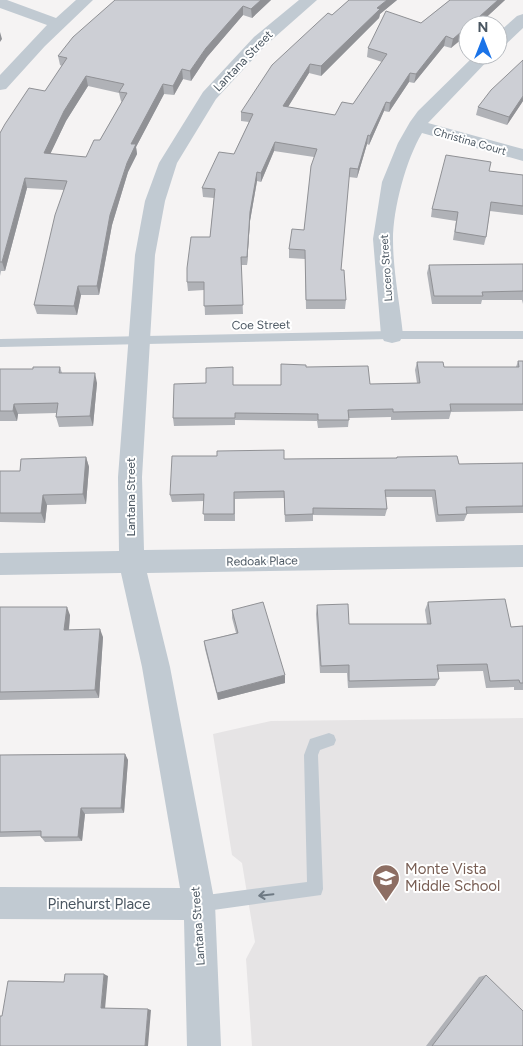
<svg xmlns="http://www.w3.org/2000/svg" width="523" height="1046" viewBox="0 0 523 1046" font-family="Figtree,sans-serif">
	<rect width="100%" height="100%" fill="#f5f3f3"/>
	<path fill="#e6e4e5" d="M523 718V1046H252L246 959 255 942 242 863 232 855 213 734 271 721Z"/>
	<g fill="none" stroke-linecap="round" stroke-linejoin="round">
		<path fill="#c1cad2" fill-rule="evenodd" d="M392 331H523V339H392L0 347V339Z
			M329 733 334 735 336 740 334 745 320 750 318 755 323 889 321 895 199 912 193 910 191 904 193 898 199 896 307 882 304 755 310 739Z"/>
		<path fill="#c1cad2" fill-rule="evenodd" d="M0 0H7L56 18 76 0H93L45 46 6 89 0 90V75L47 25 0 8Z
			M299 0H317L266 45 216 99 177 163 165 201 155 255 142 477 144 550 523 545V567L147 573 170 667 215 904 221 1046H187L184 920 0 919V887L180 888 142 667 121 573 0 575V553L119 551 118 477 135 255 145 201 159 163 203 92 254 37Z
			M523 14V28L504 46 498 47V33L517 16Z
			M475 55H493L428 123 523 149V161L422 133C406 160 393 208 393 240 393 271 400 304 403 335L400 341 392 343 384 341 381 335 373 239 382 182 398 143 410 122 418 111Z"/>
	</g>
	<path fill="#b0b2b7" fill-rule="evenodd" d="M115 0H271L252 18 243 15 207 57 191 81 183 79 174 95 164 94 136 147 137 154 128 172 112 225 99 295H81L77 315 37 314 34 305 64 190 27 188 5 271H1L0 276V133L45 91 62 66 60 65 58 56ZM88 86 119 93 121 101 122 102 100 140 86 157 50 154 66 121Z
		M349 0H397L380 14 379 18 321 76 309 73 288 107 335 115 353 104 382 62 367 57 368 48 421 23 450 0H505L478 25H468L451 48 444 46 414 83 409 82 389 112 384 111 369 145 367 144 357 178 349 177 341 270 346 300 345 309H306L305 259 289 258V249L304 230 314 157 274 151 261 182 257 181 250 221 247 265H241L243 314 205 315 204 290 188 291 187 282 210 237 214 198 203 197 202 188 234 154 249 122 241 121V112L332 15Z
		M523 101 507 125 476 115 478 107Z
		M489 171 523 175V215L490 211 486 237 484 245 453 240 456 221 431 217 432 209Z
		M523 264V304L522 300H482L481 304H432L427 273 429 265Z
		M518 361H523V411L451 412 449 419 391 420V417L349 418 348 427 318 428 317 421 235 420V425L174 426 173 418 233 385H281L306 367 370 384 417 383 415 370 417 362 444 367H516Z
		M60 367 62 373 97 383 93 426 59 427 56 417V413L18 414 17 421H0V369H33Z
		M86 457 89 467 86 504 47 505 45 523 0 522V471H20Z
		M397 457 459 464 523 463V513L467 514 464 521 436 522 432 497H386L387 509 385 516 313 515V521L285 522 284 498 235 499V521H204V501L172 502 170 495 284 459 396 458Z
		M428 602 511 627 523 626V690H514V687L486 688 483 671 438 672 439 679 435 686 348 688 347 673H320L316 614 317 605 349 624H427L425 610Z
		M0 607 70 615 69 630 103 637 99 698 0 700Z
		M232 610 285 683 218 700 205 649 204 641 236 633 232 618Z
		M125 754 128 760 124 813 85 814 82 841 45 842 41 837V836L0 837V755Z
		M486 975 523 1046H426L479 977Z"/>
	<path fill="#909195" d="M261 0H271L252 18 251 9Z
		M387 0H397L380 14 379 18 321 76V66L377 8Z
		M498 0H505L478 25H470Z
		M243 6V15L207 57 191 81 190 71 206 48Z
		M468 26V34L451 48 453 39Z
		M0 32 2 39 0 42Z
		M446 36 444 46 414 83 416 74Z
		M310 64 309 73 283 115V106Z
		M182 69 183 79 174 95 173 86Z
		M410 73 409 82 389 112 390 103Z
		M86 76 88 86 66 121 46 163 44 153 64 111Z
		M163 84 164 94 136 147 137 154 128 172 112 225 99 295 97 286 110 215 127 163 131 144Z
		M523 96V101L507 125 509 117Z
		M386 102 384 111 369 145 370 136Z
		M368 135 367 144 357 178 358 169Z
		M275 142 274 151 261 182V173Z
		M257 172V181L250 221 247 265V257L250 212Z
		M25 178 27 188 5 271 2 262Z
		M78 286 81 295 77 315 74 306Z
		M95 373 97 383 93 426 90 416Z
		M14 404 18 414 17 421 13 411Z
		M86 457 89 467 86 504 83 494Z
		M43 495 47 505 45 523 41 513Z
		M67 607 70 615 68 638 64 630Z
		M100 629 103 637 99 698 95 690Z
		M285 675V683L218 700 217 693Z
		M125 754 128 760 124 813 121 808Z
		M81 808 85 814 82 841 78 837Z
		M104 974 108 976 105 1009 101 1008Z
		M148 1009 151 1010 148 1046H145Z"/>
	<path fill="#cdcfd5" stroke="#909195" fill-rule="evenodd" d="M115 0H261L251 9 243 6 206 48 190 71 182 69 173 86 163 84 131 144H136L127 163 110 215 97 286H78L74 306 34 305 55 215 67 181 25 178 2 262H0V133L5 124 29 88 45 91 67 58 58 56 73 37ZM86 76 124 84 119 92 127 93 100 140H94L86 157 44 153 64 111Z
		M349 0H387L377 8 380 9 321 66 310 64 283 106 335 115 342 102 353 104 387 54 368 48 386 11 421 23 450 0H498L470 25H468V26L453 39 446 36 416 74 410 73 390 103 386 102 370 136 368 135 358 169 350 168 341 270H344L346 300H306L305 250 289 249 292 229 304 230 311 166 317 149 275 142 261 173 257 172 250 212 247 257H241L243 305 204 306V282H187V268L191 237H210L215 189 202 188 219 152 234 154 253 114 241 112 272 65 328 13 332 15Z
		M523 60V96L509 117 478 107 491 90Z
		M446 155 491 162 489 171 523 175V206L491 202 486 237 455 232 458 212 432 209Z
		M523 264V291L482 292 483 296H434L429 265Z
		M518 361H523V404H450L451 411 393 412V409L348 410 349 420H318V414L235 413V418H173L174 384 206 383V368L233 367V385H281V364L306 365V367L368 366 370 384 420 383 417 362H443L444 367H519Z
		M33 367H60L59 373H95L90 416 56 417 58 403 14 404 13 411H0V369H33Z
		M284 450V459L397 458V457L457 456 459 464 523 463V506L466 507 467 514 438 515 435 490H385L387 509 313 508V514L285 515 284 491 234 492V514H203L204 494 170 495 172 456H217V451Z
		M86 457 83 494 43 495 41 513H0V471H20L21 459Z
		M505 599 511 627 523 626V683H520L519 680 490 681 487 664 437 665 439 679 349 681V665L321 666 317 605 348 604 349 624H431L428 602Z
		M263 602 285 675 217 693 204 641 238 633 232 610Z
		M0 607H67L64 630 100 629 95 690 0 692Z
		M125 754 121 808H81L78 837H41V831L0 832V755Z
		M65 974H104L101 1008 148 1009 145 1046H0V1016H2L8 981 64 982Z
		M486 975 523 1011V1046H432Z"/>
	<defs><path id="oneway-shaft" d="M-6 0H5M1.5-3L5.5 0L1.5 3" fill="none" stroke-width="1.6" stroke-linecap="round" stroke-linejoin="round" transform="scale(1.25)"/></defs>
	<use stroke="#6e7983" href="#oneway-shaft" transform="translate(266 895) rotate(174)"/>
	<defs>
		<g id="school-pin" transform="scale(1.4375)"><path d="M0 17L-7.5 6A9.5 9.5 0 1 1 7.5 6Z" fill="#8d6e63" stroke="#fff"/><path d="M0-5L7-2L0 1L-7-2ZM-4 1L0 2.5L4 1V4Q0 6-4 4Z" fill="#fff"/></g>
	</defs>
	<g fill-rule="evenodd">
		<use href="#school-pin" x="386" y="878"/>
	</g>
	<g text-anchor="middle" stroke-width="4" stroke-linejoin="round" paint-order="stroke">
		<g font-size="11" fill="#4a5661" stroke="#fff">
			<text transform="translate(470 141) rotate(16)" y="4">Christina Court</text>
			<text transform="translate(386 268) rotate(-94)" y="4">Lucero Street</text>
		</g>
		<g font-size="12" fill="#4a5661" stroke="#fff">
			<text transform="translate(243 61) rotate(-46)" y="4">Lantana Street</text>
			<text transform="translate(261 325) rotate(-1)" y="4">Coe Street</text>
			<text transform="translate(131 497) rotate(-90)" y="4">Lantana Street</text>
			<text transform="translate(262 561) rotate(-1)" y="4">Redoak Place</text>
			<text transform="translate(198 926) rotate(-94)" y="4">Lantana Street</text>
		</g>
		<g font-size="15" fill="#785e54" stroke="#fff" text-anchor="start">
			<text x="405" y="874">Monte Vista<tspan x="405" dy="17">Middle School</tspan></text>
		</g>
		<g font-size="15" fill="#4a5661" stroke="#fff">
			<text x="99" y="909">Pinehurst Place</text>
		</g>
	</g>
	<g transform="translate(483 40)"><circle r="24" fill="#ffffff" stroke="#b7bbc0"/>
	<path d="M0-4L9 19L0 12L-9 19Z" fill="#1a73e8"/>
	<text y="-8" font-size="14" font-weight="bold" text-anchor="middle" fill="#4a5661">N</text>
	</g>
</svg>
